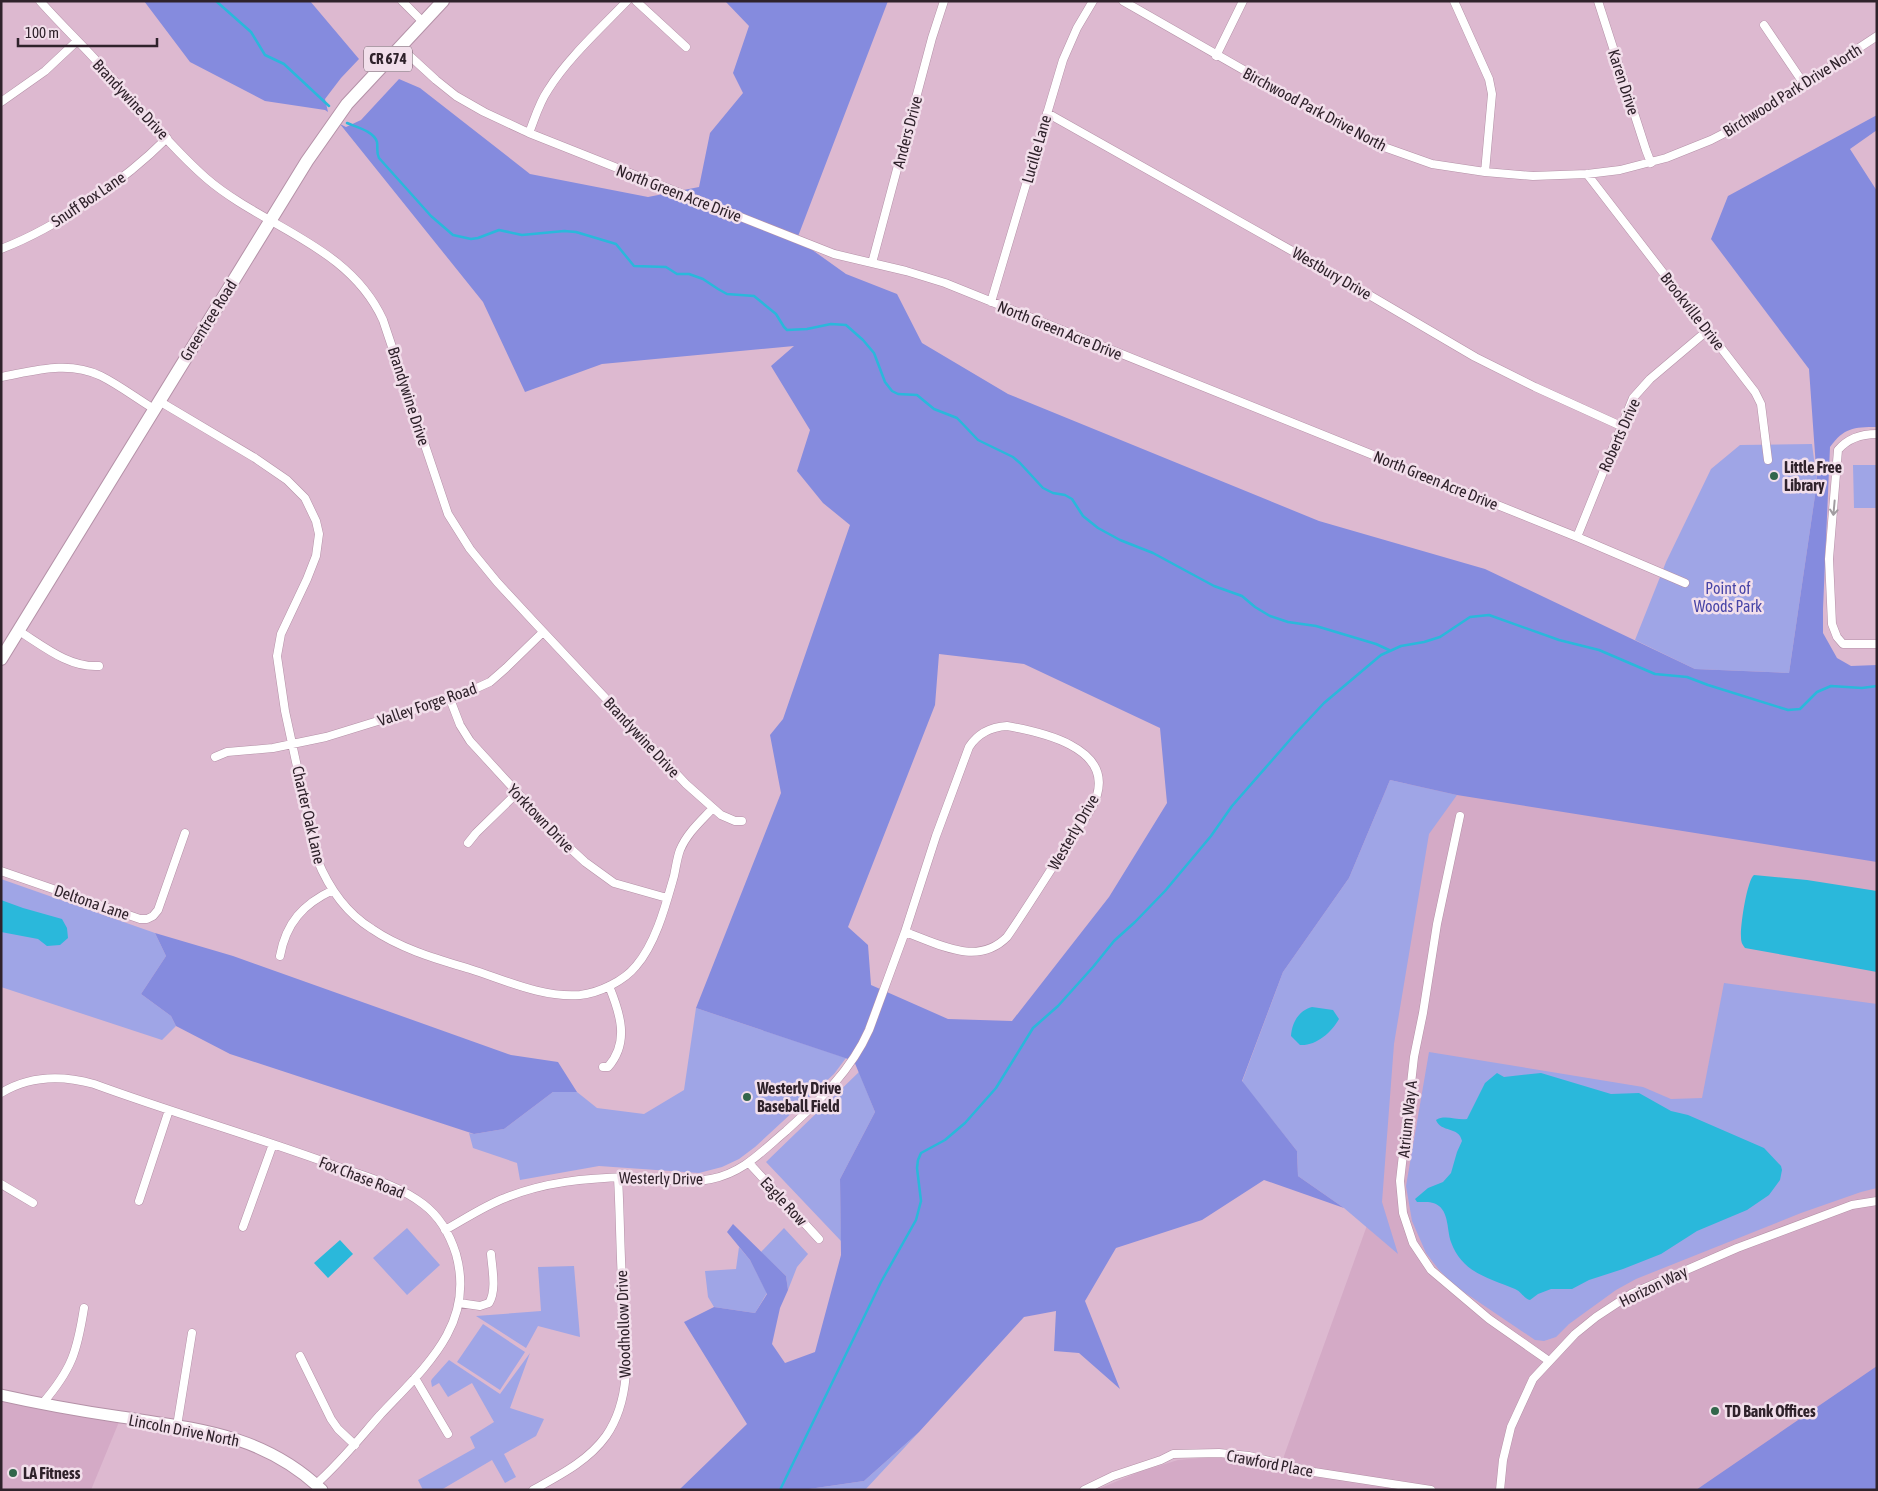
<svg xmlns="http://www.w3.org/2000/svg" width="1878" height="1491" viewBox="0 0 1878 1491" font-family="'Asap Condensed',sans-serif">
	<rect width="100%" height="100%" fill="#ddb9d0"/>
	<path fill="#d4aac6" d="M1877 711V1490H1096L1139 1472 1178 1460 1219 1456 1264 1462 1280 1467 1374 1206 1380 788Z
		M1 1395 121 1417 91 1490H1Z"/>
	<path fill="#9fa5e6" d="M1812 444 1817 482 1789 673 1695 669 1635 640 1666 562 1711 469 1740 445Z
		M1853 465H1877V508H1854Z
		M1390 780 1457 795 1429 834 1394 1044 1382 1202 1398 1254 1344 1208 1298 1176 1297 1151 1242 1082 1283 972 1349 878Z
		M1 879 155 933 166 956 141 994 171 1016 176 1026 162 1040 1 987Z
		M1724 983 1877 1004V1188L1861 1192 1801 1213 1636 1279 1616 1290 1569 1324 1556 1337 1544 1341 1535 1340 1455 1286 1439 1270 1426 1253 1412 1221 1406 1186 1429 1052 1643 1087 1671 1099 1702 1098Z
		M696 1008 846 1058 834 1074 755 1147 739 1159 722 1167 699 1173 599 1166 520 1180 517 1163 473 1148 469 1133 474 1134 504 1129 553 1092H577L597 1108 644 1114 684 1090Z
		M859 1072 875 1112 840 1179 841 1241 766 1162Z
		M407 1228 440 1265 407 1295 373 1258Z
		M784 1228 808 1254 797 1267 788 1290 786 1276 761 1252Z
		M739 1247 750 1260 767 1293 755 1313 714 1307 708 1297 705 1271 736 1269Z
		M574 1266 580 1337 538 1326 526 1348 476 1316 541 1311 538 1267Z
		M483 1324 525 1352 500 1390 457 1362Z
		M530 1353 510 1408 544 1419 536 1436 504 1454 516 1477 505 1483 492 1460 441 1490H423L418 1480 475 1448 470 1437 494 1422 472 1383 448 1397 439 1383 432 1387 431 1381 432 1379 449 1360 500 1394Z
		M919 1432 865 1490H802L864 1481Z"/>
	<path fill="#858bde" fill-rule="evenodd" d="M144 1H310L359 59 341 78 325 99 328 112 325 110 265 101 190 62Z
		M725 1H888L797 239 846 274 897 294 922 343 1008 394 1319 521 1485 569 1695 669 1789 673 1817 482 1809 369 1711 239 1728 196 1877 115V130L1850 149 1877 191V427C1853 427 1844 428 1830 447L1823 609V633L1837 658 1851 666 1877 665V862L1457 795 1390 780 1349 878 1283 972 1242 1081 1297 1151 1298 1176 1344 1208 1264 1180 1202 1220 1116 1248 1085 1301 1120 1389 1079 1353 1054 1351 1056 1311 1024 1317 919 1432 864 1481 802 1490H679L747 1424 684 1322 714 1307 755 1313 767 1294 750 1260 727 1232 733 1224 786 1276 788 1290 780 1308 772 1344 785 1363 815 1352 841 1255 840 1179 875 1112 854 1061 696 1008 781 793 770 735 783 719 850 525 823 503 797 471 810 430 771 366 794 346 602 364 525 392 483 302 340 124 346 127 361 120 399 79 420 88 530 174 648 197 699 187 710 133 743 93 733 73 749 26ZM939 654 1024 664 1160 728 1167 803 1109 897 1012 1021 948 1019 871 985 868 945 848 927 935 705Z
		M155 933 233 956 511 1055 558 1062 577 1092H553L504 1129 474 1134 230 1054 176 1026 171 1016 141 994 166 956Z
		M1877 1366V1490H1696Z"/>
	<path fill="#2ab8db" d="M1754 875 1807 880 1877 891V972L1745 948C1742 944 1741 942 1741 937 1740 927 1747 880 1754 875Z
		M1 900 23 908 62 919 67 928 68 938 60 945 47 946 38 939 1 932Z
		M1312 1007 1333 1010 1339 1019C1331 1033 1316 1046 1300 1045L1291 1036C1292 1023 1298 1011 1312 1007Z
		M1497 1073 1504 1077 1541 1073 1611 1094 1639 1093 1671 1111 1688 1115 1764 1148 1781 1166 1782 1170 1780 1180 1769 1195 1747 1210 1697 1231 1661 1254 1623 1269 1589 1280 1572 1289H1551L1538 1294 1530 1300C1523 1298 1522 1292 1515 1289 1489 1278 1462 1273 1451 1242 1447 1231 1449 1214 1439 1206 1434 1201 1424 1202 1417 1202L1415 1199 1428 1188 1443 1182 1451 1173 1457 1152 1462 1141C1459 1126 1441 1133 1436 1120 1445 1114 1458 1121 1467 1119L1485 1083Z
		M340 1240 353 1254 328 1278 314 1263Z"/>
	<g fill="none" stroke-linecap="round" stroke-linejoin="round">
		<path stroke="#2ab8db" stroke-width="2.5" d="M216 1 251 32 265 55 284 64 329 106
			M347 123C356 127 374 131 377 142 378 148 376 152 379 158L431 216 453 235 471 239 478 238 499 230 522 235 564 231 576 232 616 244 634 266 666 267 677 274H689L703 279 718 289 727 294 754 296 776 314 784 327 787 330 807 329 831 324 846 325 863 340 874 353 885 382 892 391 898 394 917 395 934 409 957 418 978 440 1013 457 1020 463 1043 488 1053 493 1065 495 1072 499 1083 516 1098 528 1120 540 1153 553 1214 586 1242 596 1255 607 1270 616 1288 622 1316 626 1376 644 1389 650
			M780 1490 881 1282 916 1220 921 1201 917 1168 918 1160 921 1153 945 1140 965 1123 996 1088 1033 1028 1058 1006 1093 967 1114 941 1135 922 1165 891 1211 836 1232 806 1295 734 1324 703 1381 655 1401 646 1424 642 1440 637 1470 617 1489 615 1559 640 1599 650 1655 674 1687 677 1708 685 1788 710 1800 709 1817 692 1831 686 1862 688 1877 686"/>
		<g stroke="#b491a7" stroke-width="9">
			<path id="street" d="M40 1C63 27 88 50 110 76 141 110 171 147 206 178 264 228 349 245 383 320L448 514 470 549 497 582 535 623 686 784 721 815 735 821H742
				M402 1 423 22
				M636 1 686 47
				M1123 1 1359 136 1384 147 1432 164 1485 172 1533 176 1587 174 1620 170 1666 158 1711 140 1748 121 1877 36
				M1454 1 1489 79 1492 94 1485 172
				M1598 1 1646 150 1651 163
				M1764 25 1804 84
				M400 47 436 80 456 96 484 112 529 133 834 254 906 271 945 283 1577 537 1685 583
				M1216 56 1243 1
				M1 102 45 71 77 41
				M1047 113 1342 279 1475 357 1535 387 1621 426
				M529 133C535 118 539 103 548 90 567 59 601 28 627 1
				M1587 174 1755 392 1761 404 1768 460
				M1 249C58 227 124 181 167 138
				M872 263 932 38 944 1
				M991 302 1063 60 1077 28 1093 1
				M1 377C34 371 68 360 101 376 119 385 136 398 154 409
				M159 401 255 458 287 480 305 498 316 521 319 534 316 556 307 579 281 634 277 656 285 711 317 859C328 886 346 913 372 929 401 949 437 959 470 969 505 980 542 998 580 995 599 993 624 981 636 966 656 943 666 904 674 876 676 867 677 858 680 850 687 833 701 821 713 808
				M1877 434C1862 434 1848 438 1838 450L1829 559 1832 624 1837 637 1843 644H1877
				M1577 537 1633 398 1650 379 1708 330
				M19 631C43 646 69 668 99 666
				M450 699 460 725 470 741 558 837 585 862 614 883 667 898
				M1007 726C1041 732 1111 747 1097 795 1091 814 1075 831 1065 848 1046 877 1027 908 1007 937 977 967 939 944 905 932L936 836 969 747C978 733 990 727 1007 726Z
				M215 757 227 752 273 748 326 737 459 696 490 682 506 668 543 632
				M1460 816 1437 924 1423 1013 1414 1057 1400 1181 1403 1213 1413 1243 1431 1270 1489 1319 1549 1361
				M468 843 476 833 517 793
				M1 871 140 919H147L153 916 158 910 185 833
				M280 956C286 923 303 904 333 890
				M603 1067H608C630 1042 620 1013 609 986
				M1 1093C29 1076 62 1075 94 1084 173 1113 254 1136 333 1165 363 1176 397 1184 423 1204 439 1216 450 1235 456 1254 476 1325 424 1368 380 1415 359 1439 340 1463 316 1484
				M749 1163 819 1239
				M1 1184 33 1203
				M139 1201 169 1110
				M243 1227 273 1144
				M445 1230C465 1219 484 1206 505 1198 544 1182 586 1178 628 1177 655 1177 684 1185 711 1179 743 1173 762 1151 786 1131 819 1101 851 1071 869 1030L905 932
				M459 1303 480 1306 489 1303C497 1290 492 1268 491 1254
				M300 1356 331 1419 338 1429 355 1445
				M415 1378 448 1434
				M42 1404C72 1369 77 1352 84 1308
				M177 1426 192 1333
				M533 1490C560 1475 588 1461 606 1436 637 1391 624 1332 622 1280 620 1246 620 1212 618 1178
				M1084 1490 1113 1476 1161 1460 1173 1454 1219 1453 1249 1456 1314 1472 1431 1490
				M1500 1490 1503 1460 1511 1427 1533 1379 1575 1334 1596 1317 1631 1294 1737 1248 1852 1205 1877 1201"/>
		</g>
		<g stroke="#b491a7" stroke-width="13">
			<path id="secondary" d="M1 1395C41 1404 81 1411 121 1417 198 1429 263 1434 322 1490"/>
		</g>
		<g stroke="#b491a7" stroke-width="14">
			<path id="primary" d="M1 659 307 161 347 104 443 1"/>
		</g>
		<use href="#street" stroke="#fff" stroke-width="8"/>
		<use href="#secondary" stroke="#fff" stroke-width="11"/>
		<use href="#primary" stroke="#fff" stroke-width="12"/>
	</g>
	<defs><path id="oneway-shaft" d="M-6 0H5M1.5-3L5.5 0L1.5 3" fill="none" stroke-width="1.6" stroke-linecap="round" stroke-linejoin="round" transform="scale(1.25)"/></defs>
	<use stroke="#a19ca0" href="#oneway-shaft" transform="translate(1834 508) rotate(95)"/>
	<g fill="#32664b" stroke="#f2dfeb" stroke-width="2">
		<circle cx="1774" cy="476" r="5"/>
		<circle cx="747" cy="1097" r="5"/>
		<circle cx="1715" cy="1411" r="5"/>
		<circle cx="13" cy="1473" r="5"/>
	</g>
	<g text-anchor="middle" stroke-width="5" stroke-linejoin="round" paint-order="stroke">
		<rect fill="#f2dfeb" stroke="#6a5b65" stroke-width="1" x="364" y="46.5" width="48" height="25" rx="4"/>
		<g font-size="15" font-weight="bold" fill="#2f222b">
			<text x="388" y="64">CR 674</text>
		</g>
		<g font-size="16" fill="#2f222b" stroke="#f2dfeb">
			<text transform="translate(1624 82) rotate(72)" y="6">Karen Drive</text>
			<text transform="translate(1792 90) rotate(-32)" y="6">Birchwood Park Drive North</text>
			<text transform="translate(131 99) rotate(47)" y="6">Brandywine Drive</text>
			<text transform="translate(1315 109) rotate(28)" y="6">Birchwood Park Drive North</text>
			<text transform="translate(907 132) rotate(-75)" y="6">Anders Drive</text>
			<text transform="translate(1036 149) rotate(-74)" y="6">Lucille Lane</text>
			<text transform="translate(679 193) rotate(21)" y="6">North Green Acre Drive</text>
			<text transform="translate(88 199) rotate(-34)" y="6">Snuff Box Lane</text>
			<text transform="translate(1332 273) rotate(30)" y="6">Westbury Drive</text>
			<text transform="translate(1693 311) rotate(52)" y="6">Brookville Drive</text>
			<text transform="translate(208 320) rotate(-58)" y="6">Greentree Road</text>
			<text transform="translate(1060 330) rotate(22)" y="6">North Green Acre Drive</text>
			<text transform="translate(409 396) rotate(72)" y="6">Brandywine Drive</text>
			<text transform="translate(1619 435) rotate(-66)" y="6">Roberts Drive</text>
			<text transform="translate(1436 480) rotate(22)" y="6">North Green Acre Drive</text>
			<text transform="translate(427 704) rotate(-19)" y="6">Valley Forge Road</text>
			<text transform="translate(642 737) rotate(47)" y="6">Brandywine Drive</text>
			<text transform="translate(309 815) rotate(77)" y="6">Charter Oak Lane</text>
			<text transform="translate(541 818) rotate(46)" y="6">Yorktown Drive</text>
			<text transform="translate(1073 832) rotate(-60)" y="6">Westerly Drive</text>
			<text transform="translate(92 902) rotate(19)" y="6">Deltona Lane</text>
			<text transform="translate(1407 1119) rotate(-84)" y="6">Atrium Way A</text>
			<text transform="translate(362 1177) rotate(21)" y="6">Fox Chase Road</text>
			<text transform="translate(661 1178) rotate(1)" y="6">Westerly Drive</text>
			<text transform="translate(784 1201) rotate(47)" y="6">Eagle Row</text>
			<text transform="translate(1653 1286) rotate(-26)" y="6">Horizon Way</text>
			<text transform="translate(623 1324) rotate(-92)" y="6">Woodhollow Drive</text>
			<text transform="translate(184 1430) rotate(11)" y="6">Lincoln Drive North</text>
			<text transform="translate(1270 1463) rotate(11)" y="6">Crawford Place</text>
		</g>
		<g font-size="16" font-weight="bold" fill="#2f222b" stroke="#f2dfeb" text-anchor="start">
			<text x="1784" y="473">Little Free<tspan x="1784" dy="18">Library</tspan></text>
			<text x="757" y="1094">Westerly Drive<tspan x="757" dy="18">Baseball Field</tspan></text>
			<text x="1725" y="1417">TD Bank Offices</text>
			<text x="23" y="1479">LA Fitness</text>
		</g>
		<g font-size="16" fill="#4845a7" stroke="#f2dfeb">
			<text x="1728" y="594">Point of<tspan x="1728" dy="18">Woods Park</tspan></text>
		</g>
	</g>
	<rect width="1878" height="1491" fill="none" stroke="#2f222b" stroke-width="5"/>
	<path d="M18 38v8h139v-8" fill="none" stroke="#2f222b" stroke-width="2.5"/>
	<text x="25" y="38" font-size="15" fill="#2f222b" stroke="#f2dfeb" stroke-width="4" paint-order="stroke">100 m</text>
</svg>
